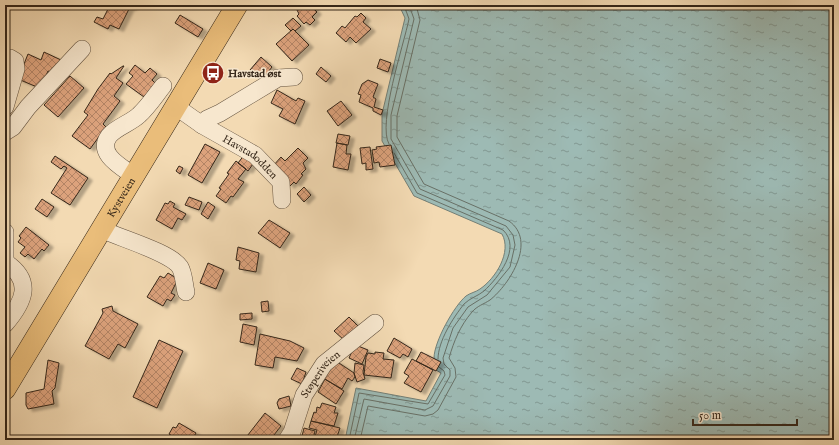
<svg xmlns="http://www.w3.org/2000/svg" width="839" height="445" viewBox="0 0 839 445" font-family="'IM FELL English',serif">
	<defs>
		<pattern id="water-ripples" width="26" height="14" patternUnits="userSpaceOnUse"><rect width="26" height="14" fill="#9dbab4"/><path d="M2 4q2-2 4 0t4 0M15 11q2-2 4 0t4 0" fill="none" stroke="#819792"/></pattern>
		<pattern id="building-cross-hatch" width="8" height="8" patternUnits="userSpaceOnUse"><rect width="8" height="8" fill="#dca27c"/><path d="M0 0l8 8M0 8l8-8" fill="none" stroke="#b38465"/></pattern>
		<filter id="shadow"><feDropShadow dx="4.5" dy="2.5" stdDeviation="1" flood-color="#0004"/></filter>
	</defs>
	<rect width="100%" height="100%" fill="#f3dab3"/>
	<filter id="stains"><feTurbulence type="fractalNoise" baseFrequency=".005" numOctaves="4"/><feColorMatrix values="0 0 0 0 .2 0 0 0 0 .09 0 0 0 0 .02 0 0 0 .5 -.17"/></filter>
	<radialGradient id="worn" r=".72"><stop offset=".6" stop-color="#630" stop-opacity="0"/><stop offset="1" stop-color="#630" stop-opacity=".3"/></radialGradient>
	<path fill="url(#water-ripples)" stroke="#737f76" d="M399 5H834V440H345L356 388 426 401 441 373 436 370C435 366 434 362 434 358 434 342 454 306 466 296 470 293 476 292 480 289 496 278 512 252 502 234L414 196 382 141V114L405 18Z"/>
	<g fill="none" stroke-linecap="round" stroke-linejoin="round">
		<path stroke="#687066" stroke-width="1" d="M389 144C377 124 404 44 409 19L404 5
			M394 153 417 193 503 230C522 248 498 278 484 291 478 296 470 298 464 304 453 318 438 341 438 359
			M349 440 359 393 428 404 445 375 444 371 439 367
			M354 440 364 399 425 410 433 406 450 376V370L444 364 443 358 453 328 468 307 487 295 510 267 515 245 513 235 506 226 420 189 391 139V115L414 19 409 5
			M360 440 368 406 425 416 433 414 438 410 456 377 455 368 449 358C454 341 460 326 472 312 477 306 484 304 490 300 510 284 537 241 509 221L424 184 397 137V116L420 20 416 5"/>
	</g>
	<path fill="url(#building-cross-hatch)" stroke="#342619" filter="url(#shadow)" d="M108 5H133L132 8 130 7 119 29 110 25 108 29 94 22 97 17 103 19 109 7Z
		M297 5H315L313 8 317 12 312 17 315 20 310 25 306 22 304 24 297 16 299 14 295 6Z
		M361 13 366 18 363 22 371 29 356 43 350 37 346 42 336 33 342 26 345 28 355 16 357 17Z
		M180 15 203 29 198 37 175 23Z
		M293 18 301 26 295 31 293 29 291 31 285 25Z
		M293 29 309 45 292 61 276 44Z
		M44 52 61 60 51 72 48 71 43 83 37 87 18 79 28 54 41 60Z
		M261 57 272 67 262 80 250 70Z
		M380 59 391 63 388 72 377 68Z
		M135 65 145 73 150 68 157 74 152 80 155 83 144 97 126 84 133 76 129 73Z
		M123 66H124L116 78 123 83 114 96 120 101 103 124 106 127 90 149 72 136 88 115 84 112 98 89 110 73 111 74Z
		M321 67 331 76 326 82 316 74Z
		M70 76 84 88 58 117 44 105Z
		M368 80 378 84 373 97 376 99 374 107 383 110 381 115 373 111V108L359 102 361 95 358 94 362 84Z
		M277 90 296 101 298 98 305 101 295 124 279 116 283 109 271 103Z
		M341 101 352 115 338 126 327 111Z
		M338 134 350 136 348 145 336 143Z
		M337 143 347 145 346 154H351L348 170 333 167Z
		M205 144 220 152 202 183 188 175Z
		M391 145 395 165 380 167 379 162 374 163 372 150 377 149 376 147Z
		M370 147 373 169 366 170V163L362 164 360 148Z
		M298 148 308 158 303 163 306 169 301 174 303 175 296 184 294 182 290 186 273 166 281 157 285 161Z
		M245 154 255 161 248 171 238 163Z
		M55 156 88 178 70 205 51 193 67 168 64 166 61 169 51 162Z
		M236 161 246 169 238 179 244 182 233 197 231 196 226 203 216 196 221 189 219 188 229 174 227 173Z
		M179 166 183 168 180 174 176 171Z
		M304 187 311 195 304 202 297 194Z
		M189 197 202 202 199 210 185 205Z
		M42 199 54 207 47 217 35 209Z
		M170 201 175 204 173 207 186 214 182 220 178 218 172 229 156 220 165 203 168 204Z
		M208 202 215 207 208 219 201 214Z
		M269 220 290 233 280 248 258 233Z
		M26 227 49 245 44 251 42 249 34 259 28 254 25 257 20 253 25 247 18 242 21 238 19 236Z
		M238 247 259 253 256 272 239 269 240 261 236 260Z
		M208 263 224 270 216 289 200 283Z
		M168 273 178 279 171 293 175 295 171 301 167 299 163 306 147 297 160 276 164 278Z
		M268 301 269 311 262 312 261 302Z
		M112 306 113 311 138 324 125 348 118 344 109 359 85 346 103 313 102 309Z
		M252 313V319L240 320V314Z
		M349 317 358 326 344 340 334 331Z
		M243 324 257 327 254 345 240 342Z
		M260 334 290 341 304 348 297 361 275 357 273 368 255 365Z
		M394 338 412 349 408 357 403 354 400 358 387 351Z
		M159 340 183 351 157 408 133 397Z
		M358 346 368 350 362 364 349 358 354 347Z
		M375 352 384 353 383 359 394 360 391 378 364 375 366 357 368 353 375 354Z
		M421 352 441 362 436 371 416 361Z
		M412 359 433 370 421 392 404 383 409 376 404 373Z
		M48 360 59 363 55 388 52 391 54 404 28 409 26 405V393L44 389Z
		M336 361 354 373 355 377 352 381 348 378 342 389 321 377Z
		M355 363 364 365 363 372 365 379 357 382 354 373Z
		M297 368 306 372 302 384 291 379Z
		M325 379 344 391 336 404 318 392Z
		M289 396 291 406 279 409 277 403 279 399Z
		M322 403 336 407 334 413H338L334 426 311 421 314 412 316 413 317 407 320 408Z
		M265 413 281 426 270 440H244Z
		M311 421 340 428 336 440H314L317 430 309 428Z
		M179 423 196 433 192 440H178L169 434 173 427 176 428Z
		M304 428 315 431 313 439 302 436Z"/>
	<g fill="none" stroke-linecap="round" stroke-linejoin="round">
		<g stroke="#645340" stroke-width="18">
			<g id="minor">
				<path d="M5 59 10 58 15 61 16 69 5 107"/>
				<path id="s1" d="M175 106 202 125 255 155 281 182 282 200"/>
				<path d="M202 125 207 119 220 113 278 78 294 77"/>
				<path d="M5 132 13 127 28 107 82 49"/>
				<path d="M134 176C122 167 96 154 109 136 116 127 131 123 139 115 148 107 155 96 163 86"/>
				<path d="M101 229C119 238 170 252 180 267 184 274 184 284 186 292"/>
				<path d="M5 232V262"/>
				<path d="M5 324C24 302 34 281 5 262"/>
				<path id="s2" d="M287 440 292 432 304 395 324 364 375 323"/>
			</g>
		</g>
		<g stroke="#342619" stroke-width="22">
			<g id="major">
				<path id="s3" d="M5 389 237 5"/>
			</g>
		</g>
		<use href="#minor" stroke="#f7e7ce" stroke-width="17"/>
		<use href="#major" stroke="#eabd7a" stroke-width="21"/>
	</g>
	<defs>
		<g id="bus-disc" transform="scale(1.15)"><circle r="9.5" fill="#8f2418" stroke="#f7e7ce"/><path d="M-5-6H5V4H4V6H2V4H-2V6H-4V4H-5ZM-3.5-4V0h7V-4ZM-3.5 1.2v1.5H-2V1.2ZM2 1.2v1.5H3.5V1.2Z" fill="#fff"/></g>
	</defs>
	<g fill-rule="evenodd">
		<use href="#bus-disc" x="213" y="73"/>
	</g>
	<g text-anchor="middle" stroke-width="3" stroke-linejoin="round" paint-order="stroke">
		<g font-size="11" font-weight="bold" fill="#342619" stroke="#f7e7ce" text-anchor="start">
			<text x="228" y="77">Havstad øst</text>
		</g>
		<g font-size="11" fill="#342619" stroke="#f7e7ce">
			<text dy="4" stroke="none"><textPath href="#s1" startOffset="91">Havstadodden</textPath></text>
			<text dy="4" stroke="none"><textPath href="#s3" startOffset="224">Kystveien</textPath></text>
			<text dy="4" stroke="none"><textPath href="#s2" startOffset="75">Støperiveien</textPath></text>
		</g>
	</g>
	<rect width="839" height="445" fill="none" stroke="#f3dab3" stroke-width="20"/>
	<rect x="6" y="6" width="827" height="433" fill="none" stroke="#342619" stroke-width="2"/>
	<rect x="10" y="10" width="819" height="425" fill="none" stroke="#342619"/>
	<path d="M693 419v6h104v-6" fill="none" stroke="#342619" stroke-width="2"/>
	<text x="699" y="419" font-size="12" fill="#342619" stroke="#f7e7ce" stroke-width="3" paint-order="stroke">50 m</text>
	<rect width="100%" height="100%" filter="url(#stains)"/>
	<rect width="100%" height="100%" fill="url(#worn)"/>
</svg>
